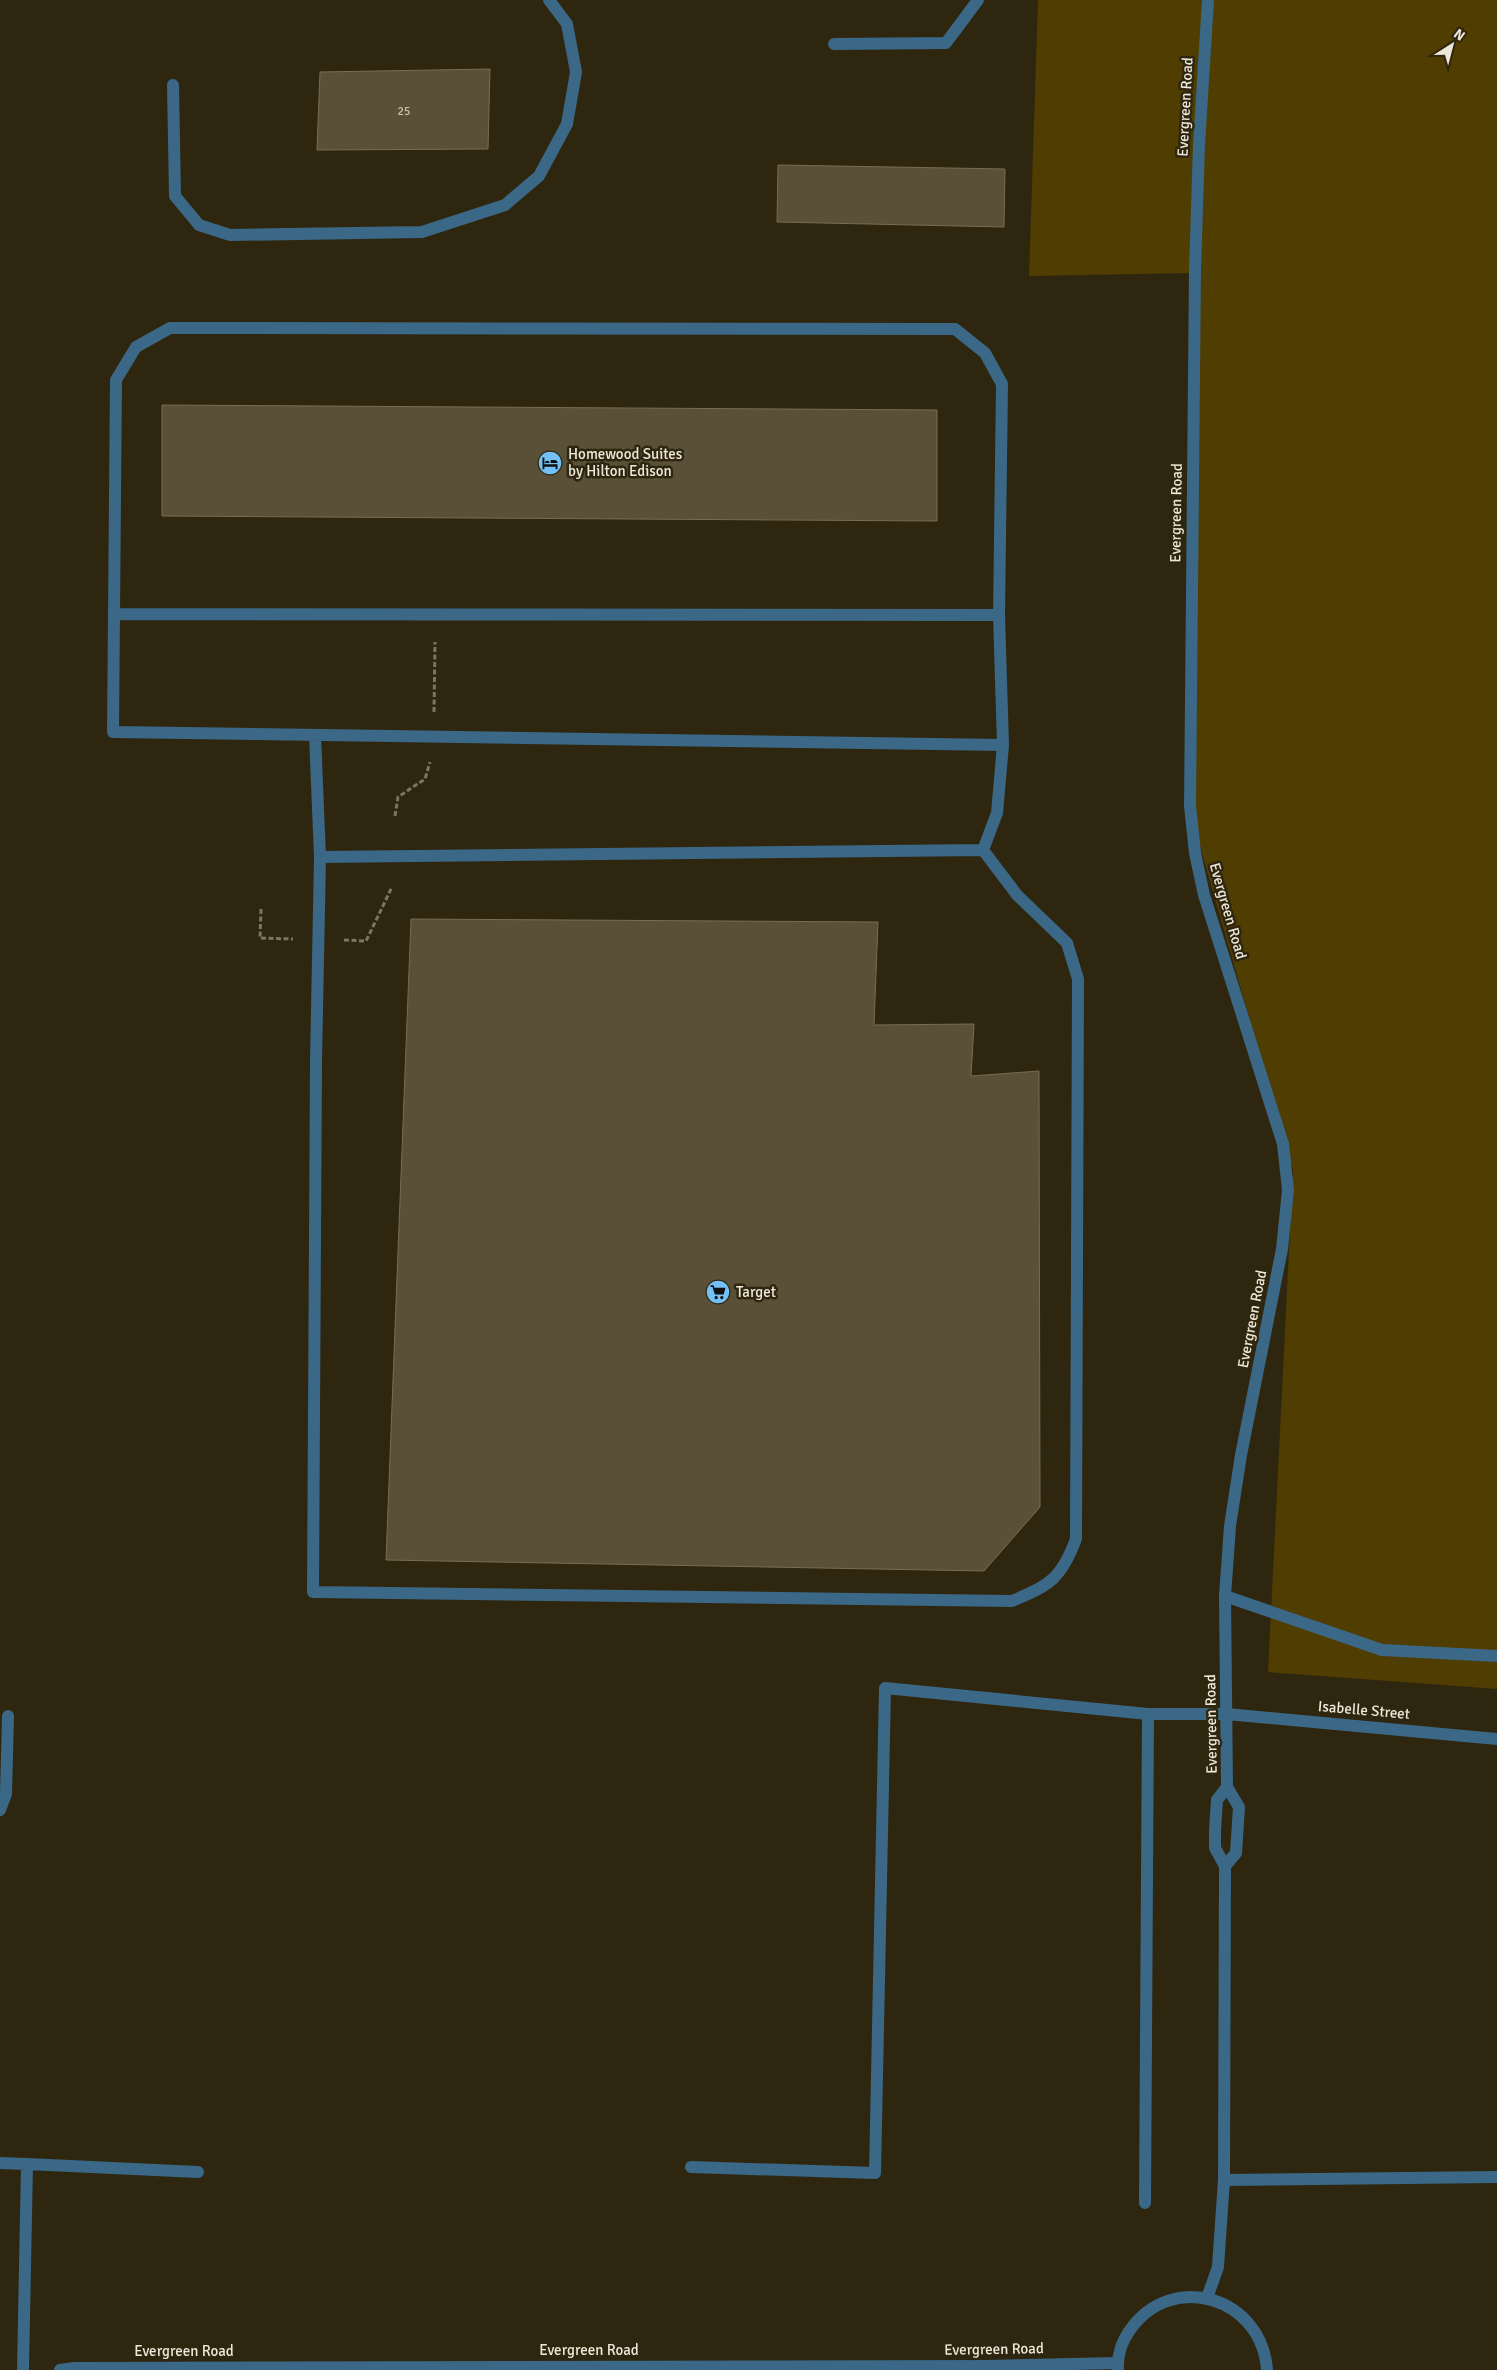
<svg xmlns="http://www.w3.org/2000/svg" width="1497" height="2370" viewBox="0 0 1497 2370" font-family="Signika,sans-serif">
	<rect width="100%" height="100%" fill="#2f260f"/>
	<path fill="#503d01" d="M1038 0H1497V1689L1268 1672 1293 1170 1190 812 1193 273 1029 276Z"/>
	<path fill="#5a5038" stroke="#786d54" d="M490 69 488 149 317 150 320 72Z
		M778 165 1005 169 1004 227 777 222Z
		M162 405 937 410V521L162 516Z
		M411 919 878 922 874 1025 974 1024 971 1076 1039 1071 1040 1507 984 1571 386 1560Z"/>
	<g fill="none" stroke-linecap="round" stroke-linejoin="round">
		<path stroke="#7d7561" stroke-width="3" stroke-dasharray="5 2.5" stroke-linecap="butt" d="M434 712 435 642
			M395 816 398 797 425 779 430 762
			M261 909 260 938 293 939
			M344 940 366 941 392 887"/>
		<path stroke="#3a6886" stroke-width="12" d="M834 44 946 43 978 0
			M173 85 175 196 199 225 230 235 422 232 505 205 539 176 567 124 576 72 567 24 549 0
			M114 614 999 615
			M315 735 320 857 316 1061 313 1592 1012 1601C1050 1585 1061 1579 1076 1539L1078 979 1067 943 1017 895 983 850
			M983 850 997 813 1003 745 999 615 1002 384 985 353 955 329 170 328 136 347 116 380 113 732 1003 745
			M320 857 983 850
			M1225 1596 1382 1650 1497 1656
			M0 1810 6 1794 8 1716
			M0 2163 27 2164
			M691 2167 875 2173 885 1688 1148 1714H1227
			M1224 2180 1497 2177
			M1145 2203 1148 1714
			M23 2370 27 2164 198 2172"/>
		<path stroke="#3a6886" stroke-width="12" d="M1208 0 1199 145 1195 270 1190 806 1195 853 1204 895 1283 1144 1288 1190 1282 1249 1241 1455 1230 1526 1225 1596 1227 1787 1239 1807 1236 1853 1225 1866
			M1227 1714 1497 1739
			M1207 2298 1218 2267 1224 2180 1225 1866 1215 1848V1830L1217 1800 1227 1787
			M60 2370 74 2368 988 2366 1117 2363
			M1118 2370C1117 2356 1122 2341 1130 2330 1172 2270 1262 2297 1267 2370"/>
	</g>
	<defs>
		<g id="hotel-disc" transform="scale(1.25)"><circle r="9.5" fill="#73c1f6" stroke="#2f260f"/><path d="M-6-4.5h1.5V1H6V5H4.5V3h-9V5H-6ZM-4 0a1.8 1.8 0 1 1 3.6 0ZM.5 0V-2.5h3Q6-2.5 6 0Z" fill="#111"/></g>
		<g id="supermarket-disc" transform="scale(1.25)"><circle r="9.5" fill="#73c1f6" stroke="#2f260f"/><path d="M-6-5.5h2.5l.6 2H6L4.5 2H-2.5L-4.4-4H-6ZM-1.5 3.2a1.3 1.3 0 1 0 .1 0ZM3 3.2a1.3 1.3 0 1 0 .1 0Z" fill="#111"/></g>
	</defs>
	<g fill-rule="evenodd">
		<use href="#hotel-disc" x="550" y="463"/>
		<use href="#supermarket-disc" x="718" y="1292"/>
	</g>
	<g text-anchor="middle" stroke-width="5" stroke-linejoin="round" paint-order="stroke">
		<g font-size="12" fill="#c9c2b2">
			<text x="404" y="115">25</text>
		</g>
		<g font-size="15" fill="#eee8da" stroke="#2f260f">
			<text transform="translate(1185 107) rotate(-87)" y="5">Evergreen Road</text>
			<text transform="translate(1176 513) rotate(-89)" y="5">Evergreen Road</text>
			<text transform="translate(1228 911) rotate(74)" y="5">Evergreen Road</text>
			<text transform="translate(1252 1319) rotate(-79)" y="5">Evergreen Road</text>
			<text transform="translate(1364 1710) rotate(5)" y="5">Isabelle Street</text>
			<text transform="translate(1211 1724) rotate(-91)" y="5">Evergreen Road</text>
			<text transform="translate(994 2349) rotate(-1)" y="5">Evergreen Road</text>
			<text x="589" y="2355">Evergreen Road</text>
			<text x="184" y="2356">Evergreen Road</text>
		</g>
		<g font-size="15" fill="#eee8da" stroke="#2f260f" text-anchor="start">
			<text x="568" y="459">Homewood Suites<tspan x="568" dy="17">by Hilton Edison</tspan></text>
			<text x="736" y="1297">Target</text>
		</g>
	</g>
	<g transform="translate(1452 45) rotate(36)" stroke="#2f260f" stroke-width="4" paint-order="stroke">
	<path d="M0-4L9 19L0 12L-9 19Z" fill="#eee8da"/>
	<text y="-8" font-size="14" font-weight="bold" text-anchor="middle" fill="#eee8da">N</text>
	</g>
</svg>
